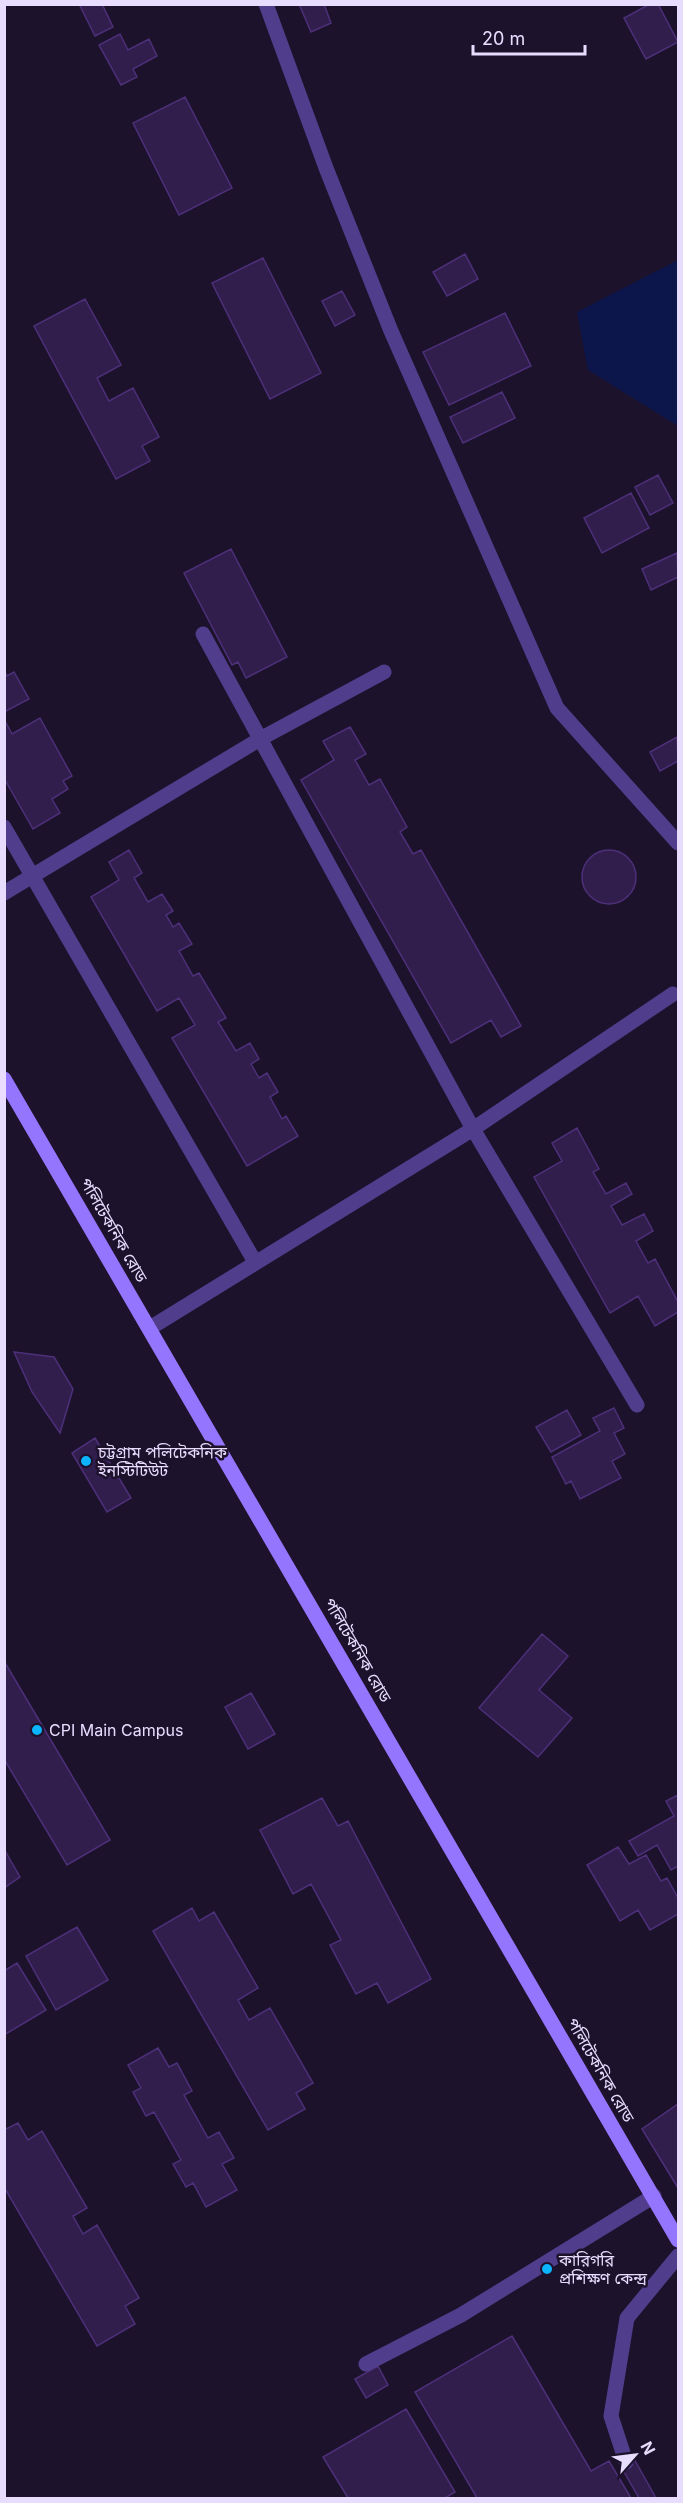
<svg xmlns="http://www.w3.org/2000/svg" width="683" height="2503" viewBox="0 0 683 2503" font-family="Inter,'Noto Sans Bengali',sans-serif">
	<rect width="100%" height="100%" fill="#1c122c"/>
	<path fill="#0c164b" d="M678 260V426L588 370 577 312Z"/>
	<path fill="#311e4d" stroke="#4d3079" stroke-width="1.5" d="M79 4H102L113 27 95 36Z
		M299 4H324L331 23 311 32Z
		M650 4H658L678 42 646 59 624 18Z
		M120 34 128 50 149 39 157 56 133 69 137 77 121 85 99 45Z
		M185 97 232 188 179 215 133 123Z
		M465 254 478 279 447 296 433 272Z
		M263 258 321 373 270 399 212 283Z
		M342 291 355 315 335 326 322 301Z
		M85 299 121 365 97 378 109 401 133 388 159 437 142 446 150 461 116 479 34 326Z
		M505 313 531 366 449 405 423 352Z
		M502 392 515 418 463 443 450 417Z
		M658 475 673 503 650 515 635 487Z
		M631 493 649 528 602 553 584 518Z
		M231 549 287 657 246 678 238 662 232 665 184 573Z
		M677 553 678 577 651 590 642 569Z
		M4 671 7 676 14 672 29 699 4 712Z
		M40 718 72 776 63 781 68 789 52 799 60 813 33 829 4 778V719L12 734Z
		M350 727 366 754 355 760 369 785 380 779 407 827 400 832 413 854 421 850 521 1026 501 1037 491 1020 451 1043 301 780 334 760 323 741Z
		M677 737 678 761 660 771 650 752Z
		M129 850 142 873 134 878 148 902 162 894 173 911 166 915 173 927 179 923 192 944 179 951 193 976 199 973 226 1018 218 1022 236 1051 250 1043 259 1059 251 1064 259 1078 267 1073 278 1092 270 1097 282 1119 286 1116 298 1136 247 1166 172 1038 195 1025 179 998 157 1011 91 897 119 880 109 862Z
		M582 877a27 27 0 1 1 54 0a27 27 0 1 1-54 0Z
		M577 1128 599 1169 593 1172 606 1194 626 1183 632 1194 611 1206 622 1225 644 1214 653 1231 636 1241 648 1263 655 1259 678 1302V1312L655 1326 638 1296 610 1313 534 1177 562 1161 552 1143Z
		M14 1352 54 1357 73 1389 60 1433 32 1392Z
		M614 1408 624 1428 614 1433 625 1454 612 1461 621 1478 580 1499 571 1481 566 1484 552 1457 600 1431 593 1418Z
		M567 1410 581 1435 551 1452 536 1427Z
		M95 1438 131 1498 107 1512 72 1453Z
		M542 1634 568 1656 539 1690 572 1718 538 1757 479 1708Z
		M4 1661 110 1840 67 1865 4 1759Z
		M251 1693 275 1734 248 1749 225 1707Z
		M678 1795V1866L671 1870 657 1845 638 1856 629 1841 674 1816 666 1801Z
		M322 1798 338 1826 348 1821 431 1979 388 2003 377 1983 356 1994 330 1945 341 1940 311 1884 293 1894 260 1830Z
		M618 1847 629 1864 646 1855 661 1881 667 1878 678 1898V1914L650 1930 638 1910 620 1921 587 1865Z
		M4 1849 20 1877 4 1888Z
		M192 1908 199 1921 214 1912 258 1988 238 2000 249 2020 270 2008 313 2083 296 2093 305 2109 268 2130 153 1931Z
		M77 1927 108 1980 56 2010 26 1956Z
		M17 1963 46 2010 4 2035V1971Z
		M158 2048 169 2067 177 2063 192 2091 184 2095 208 2138 219 2132 234 2158 222 2164 237 2190 206 2207 193 2183 186 2187 173 2164 181 2160 154 2112 146 2116 133 2092 141 2088 128 2065Z
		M678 2104V2188L642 2129Z
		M18 2123 28 2140 42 2131 87 2208 73 2216 83 2234 97 2225 139 2298 125 2306 135 2324 97 2346 4 2187V2130Z
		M512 2336 591 2471 609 2461 631 2498H477L415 2392Z
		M378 2366 388 2385 366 2398 355 2379Z
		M406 2409 455 2492 445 2498H348L323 2457Z
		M633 2457 656 2498H639L620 2465Z"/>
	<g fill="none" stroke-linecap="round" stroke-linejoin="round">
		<path stroke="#503d8b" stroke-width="15" d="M366 2364 461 2315 654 2196
			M626 2462 611 2416 627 2318 678 2256"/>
		<path stroke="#503d8b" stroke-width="15" d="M266 4 326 168 391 331 557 708 678 843
			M203 634 473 1129 637 1405
			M4 827 255 1262
			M4 893 260 739 384 672
			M150 1328 473 1129 673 994"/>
		<path stroke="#9475fe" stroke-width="15" d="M4 1079 678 2240"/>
	</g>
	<g fill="#0ab4fe" stroke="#1c122c" stroke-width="2">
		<circle cx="86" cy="1461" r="6"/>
		<circle cx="37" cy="1730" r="6"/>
		<circle cx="547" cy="2269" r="6"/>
	</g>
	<g text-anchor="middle" stroke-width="5" stroke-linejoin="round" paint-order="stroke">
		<g font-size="16" fill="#e8ddff" stroke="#1c122c">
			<text transform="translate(114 1230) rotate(60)" y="6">পলিটেকনিক রোড</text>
			<text transform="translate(358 1650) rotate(60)" y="6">পলিটেকনিক রোড</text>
			<text transform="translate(601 2070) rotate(60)" y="6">পলিটেকনিক রোড</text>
		</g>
		<g font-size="16" fill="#e8ddff" stroke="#1c122c" text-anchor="start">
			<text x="98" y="1458">চট্টগ্রাম পলিটেকনিক<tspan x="98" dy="18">ইনস্টিটিউট</tspan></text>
			<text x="49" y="1736">CPI Main Campus</text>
			<text x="559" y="2266">কারিগরি<tspan x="559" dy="18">প্রশিক্ষণ কেন্দ্র</tspan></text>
		</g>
	</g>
	<rect width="683" height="2503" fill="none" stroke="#e8ddff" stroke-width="12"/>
	<g transform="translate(635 2455) rotate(62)" stroke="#1c122c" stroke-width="4.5" paint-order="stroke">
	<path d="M0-4.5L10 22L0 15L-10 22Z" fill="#e8ddff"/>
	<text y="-9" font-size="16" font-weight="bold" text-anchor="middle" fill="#e8ddff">N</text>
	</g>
	<path d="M473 45v9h112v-9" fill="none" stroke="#e8ddff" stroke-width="3"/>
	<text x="482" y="45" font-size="18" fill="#e8ddff" stroke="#1c122c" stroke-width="4.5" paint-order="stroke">20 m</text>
</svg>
